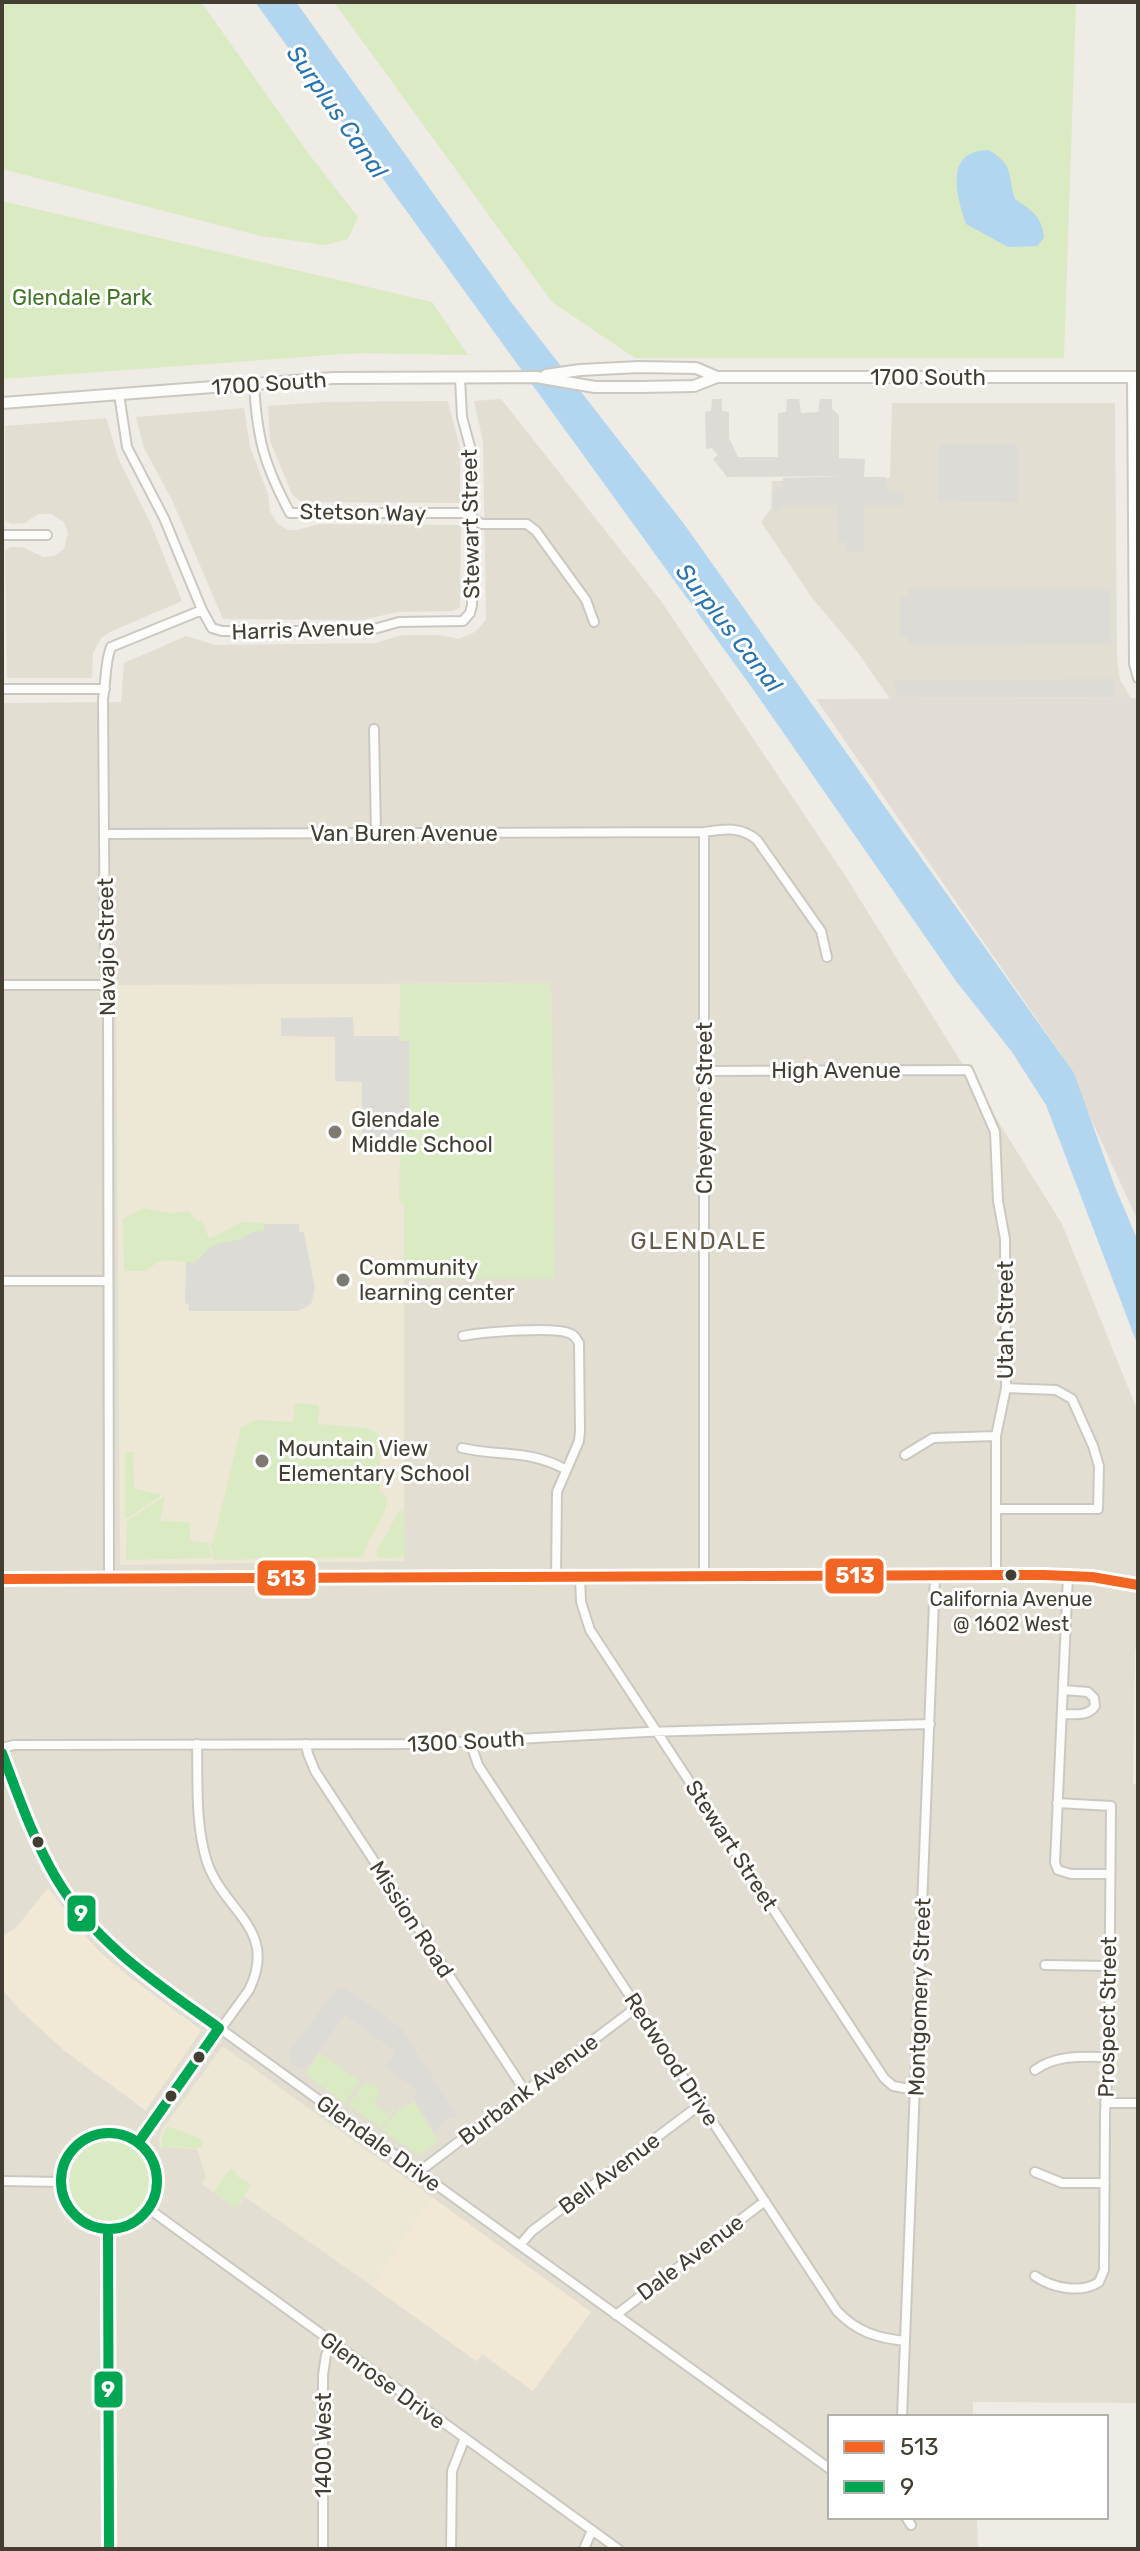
<svg xmlns="http://www.w3.org/2000/svg" width="1140" height="2551" font-family="Rubik,sans-serif">
<rect width="100%" height="100%" fill="#eeece5"/>
<path fill="#e3ded2" fill-rule="evenodd" d="M501 399 661 601 846 877 1062 1224 1138 1412V1634L1135 1652 1133 1784 1138 1785V2403L973 2402V2417H830V2517H977L978 2549H2V1989L21 2011 65 2051 145 2110 201 2030 117 1968 88 1940 48 1888 17 1927 2 1937V703L121 702 124 663 186 636 215 645 376 643 401 635H440L459 639 475 632 486 620 483 442 474 401ZM431 2198 482 2354 477 2361 372 2286Z
M448 401 460 448V503L301 502 292 494 270 441 268 406 323 402Z
M892 403H1115L1117 659 1120 680 1131 698 890 699 856 650 813 599 761 522 771 509 772 481 890 478Z
M244 408 250 447 268 494 270 512 278 524 288 530H296L319 524 461 525 460 607 453 611 397 612 363 620 223 619 172 500 144 448 136 417Z
M106 418 119 460 151 524 182 601 110 632 101 638 93 653 92 678H7L5 551 10 547H23L43 557 54 556 64 549 68 533 64 522 51 514H38L25 523 11 524 5 520V426Z"/>
<path fill="#f2e8d6" d="M48 1888 72 1922 103 1955 135 1982 201 2031 146 2110 65 2051 21 2011 2 1989V1937L17 1927Z
M432 2197 591 2312 533 2391 482 2354 476 2361 372 2286Z"/>
<path fill="#e1ddd6" d="M1138 698V1221L1061 1054 816 699Z"/>
<path fill="#ede7d6" d="M551 983 555 1279H404V1561L120 1565 116 985Z
M222 2047H224L432 2197 372 2286 245 2197 236 2208 202 2184 206 2177 197 2149 160 2147 159 2140 161 2131Z"/>
<path fill="#daeac3" d="M2 2H201L308 153 358 217 348 239 325 245 261 236 2 169Z
M334 2H1076L1064 358H635L552 302Z
M2 201 432 302 468 355 358 353 2 379Z
M551 983 555 1279H404V1204L399 1202 400 1146H378L372 1142V1138H400V1131H408L399 1041 400 984Z
M143 1208 171 1213 189 1212 198 1222 202 1220 209 1239 242 1222 264 1223V1231C254 1232 249 1237 240 1240 218 1248 212 1241 194 1263L167 1260 158 1262 145 1271H124L123 1219Z
M295 1403 319 1405 318 1424 366 1428 379 1434 380 1492 387 1498C387 1520 366 1536 363 1557L214 1560 210 1543H213L241 1428 255 1420 293 1422Z
M125 1452H133L134 1488 162 1495 128 1518H125Z
M165 1496 160 1521 190 1522V1541L208 1543 212 1558 126 1560 127 1521Z
M399 1511H404L405 1556H399V1558H378L377 1550 387 1533 391 1531 389 1529Z
M320 2053 359 2081 345 2103 305 2074Z
M365 2083 369 2086 371 2083 379 2089 376 2093 379 2095 373 2104 388 2115 393 2107 395 2109 381 2128 348 2105Z
M414 2102 438 2141 419 2155 382 2130 396 2112Z
M167 2126 202 2139V2148L162 2147 161 2140Z
M69 2181a40 40 0 1 1 80 0a40 40 0 1 1-80 0Z
M230 2169 234 2170 238 2177 251 2185 236 2208 214 2192Z"/>
<path fill="#dddbd5" d="M712 399H722V411L729 412V438L738 457H778V413L786 412 787 399H799L801 413 818 412 820 399H832V409L839 415V458L865 459 864 477H886L887 493H904V505H864V551L846 552 845 543 838 542 837 505H786L773 514V493L777 487H783V478L849 476 727 477 713 459 718 455 712 448 706 449 705 412 711 411Z
M939 444H1017L1018 502 938 501Z
M908 589H1110L1111 644 909 645 908 637H900V597H908Z
M1113 679V697H896L895 680Z
M353 1017 354 1036H399L400 1041H409V1131H400V1138H362V1082L335 1081V1037L281 1036V1018Z
M264 1224H299V1231L304 1233 315 1288 311 1304 298 1311H189V1304L185 1303 186 1262 194 1263 209 1248 219 1243 239 1240 253 1232 264 1231Z
M344 1987 401 2028 458 2117 448 2118 437 2128 436 2133 413 2097 417 2090 385 2067 396 2052 345 2015 307 2067 298 2069 291 2064 289 2052 337 1988Z"/>
<path fill="#b2d6ef" d="M255 2H296L511 302 684 524 1074 1073 1115 1187 1138 1241V1346L1046 1105 1012 1052 956 981 755 692Z
M989 150C1015 166 1007 174 1015 199 1031 210 1043 217 1044 238L1037 246 1008 247 966 224C956 195 944 150 989 150Z"/>
<g fill="none" stroke-linecap="round" stroke-linejoin="round">
<defs>
<path id="minor" d="M1132 377 1134 664 1138 678
M254 384C257 438 264 465 290 513H463L482 524H527L536 531 586 600 594 622
M119 394 127 447 164 518 202 610 212 628 222 631H367L399 622 463 621 470 613 472 605V454L462 417 460 378
M2 535H47
M2 689H105
M374 729 376 833
M704 832V1577
M104 834 704 832C725 829 741 826 757 840L821 931 827 957
M2 985H106
M704 1071 968 1070 995 1132 998 1201 1005 1239 1006 1388 996 1436V1576
M2 1281H108
M463 1336C481 1332 557 1326 571 1334 576 1336 576 1339 579 1343L580 1431 579 1441 557 1492 556 1577
M462 1448C502 1457 527 1449 565 1469
M905 1455 933 1438 996 1436
M997 1509H1098L1099 1466 1093 1446 1072 1399 1056 1390 1006 1388
M1068 1576 1055 1863 1058 1870 1071 1874H1110
M580 1577 581 1602 590 1630 884 2078 893 2086 915 2090
M109 1578 108 1005 105 968 103 699C106 683 105 661 111 647L202 610
M1062 1714C1074 1714 1088 1717 1095 1706L1094 1698 1088 1692 1064 1690
M470 1741 478 1765 837 2311C857 2332 877 2338 905 2341
M306 1744 308 1754 315 1771 525 2091
M2 1748 14 1745 422 1744 646 1732 930 1724
M2 1753C21 1802 38 1854 69 1897 87 1923 109 1944 132 1965L830 2469
M1045 1965 1109 1966
M1035 2070C1057 2054 1084 2057 1109 2057
M1105 2103H1138
M61 2181a48 48 0 1 1 96 0a48 48 0 1 1-96 0Z
M138 2143 249 1990C279 1929 224 1912 207 1862 195 1824 198 1783 197 1744
M420 2171 637 2007
M1035 2172 1062 2183H1105
M2 2181 61 2182
M149 2209 618 2549
M108 2230 109 2549
M520 2245 532 2231 701 2104
M1035 2276C1052 2288 1081 2294 1099 2282L1104 2270 1105 2113 1109 2041 1111 1806 1057 1803
M616 2315 765 2201
M902 2417 935 1576
M906 2517 911 2525
M323 2549V2375L326 2355 333 2343
M451 2549 452 2471 464 2440
M584 2549 592 2530"/>
<path id="tertiary" d="M546 375 580 370 639 367 696 368 717 377
M2 403 333 378 536 377 595 387H641L694 386 717 377H1138"/>
<path id="secondary" d="M2 1579 1044 1575 1092 1577 1138 1585"/>
</defs>
<use href="#minor" stroke="#cac8c1" stroke-width="12"/>
<use href="#tertiary" stroke="#cac8c1" stroke-width="14"/>
<use href="#secondary" stroke="#cfcabd" stroke-width="16"/>
<use href="#minor" stroke="#fcfcfb" stroke-width="8"/>
<use href="#tertiary" stroke="#fcfcfb" stroke-width="10"/>
<use href="#secondary" stroke="#f6f3ec" stroke-width="12"/>
<defs>
<path id="bus-1" d="M2 1579 1044 1575 1092 1577 1138 1585"/>
<path id="bus-2" d="M2 1753C18 1795 33 1839 56 1878 94 1943 159 1985 219 2028
M61 2181a48 48 0 1 1 96 0a48 48 0 1 1-96 0Z
M138 2143 219 2028
M108 2230 109 2549"/>
</defs>
<use href="#bus-1" stroke="#fff" stroke-width="16"/>
<use href="#bus-2" stroke="#fff" stroke-width="16"/>
<use href="#bus-1" stroke="#f26522" stroke-width="10"/>
<use href="#bus-2" stroke="#00a651" stroke-width="10"/>
</g>
<g fill="#7f7a71" stroke="#fff" stroke-width="3">
<circle cx="335" cy="1132" r="8"/>
<circle cx="343" cy="1280" r="8"/>
<circle cx="262" cy="1461" r="8"/>
</g>
<g fill="#433d32" stroke="#fff" stroke-width="3">
<circle cx="1011" cy="1575" r="7"/>
<circle cx="38" cy="1842" r="7"/>
<circle cx="199" cy="2057" r="7"/>
<circle cx="171" cy="2096" r="7"/>
</g>
<g text-anchor="middle" stroke-width="6" stroke-linejoin="round" paint-order="stroke">
<g font-size="20" fill="#433d32" stroke="#fff">
<text x="1011" y="1606">California Avenue<tspan x="1011" dy="25">@ 1602 West</tspan></text>
</g>
<g font-size="22" fill="#417624" stroke="#fff">
<text x="82" y="305">Glendale Park</text>
</g>
<g font-size="22" fill="#433d32" stroke="#fff">
<text x="928" y="385">1700 South</text>
<text transform="translate(269 383) rotate(-4)" y="8">1700 South</text>
<text transform="translate(363 512) rotate(1)" y="8">Stetson Way</text>
<text transform="translate(470 524) rotate(-91)" y="8">Stewart Street</text>
<text transform="translate(303 629) rotate(-2)" y="8">Harris Avenue</text>
<text x="404" y="841">Van Buren Avenue</text>
<text transform="translate(106 947) rotate(-91)" y="8">Navajo Street</text>
<text x="836" y="1078">High Avenue</text>
<text transform="translate(704 1108) rotate(-90)" y="8">Cheyenne Street</text>
<text transform="translate(1005 1320) rotate(-90)" y="8">Utah Street</text>
<text transform="translate(466 1741) rotate(-3)" y="8">1300 South</text>
<text transform="translate(732 1845) rotate(57)" y="8">Stewart Street</text>
<text transform="translate(412 1919) rotate(57)" y="8">Mission Road</text>
<text transform="translate(919 1997) rotate(-88)" y="8">Montgomery Street</text>
<text transform="translate(1107 2017) rotate(-89)" y="8">Prospect Street</text>
<text transform="translate(672 2059) rotate(57)" y="8">Redwood Drive</text>
<text transform="translate(528 2089) rotate(-37)" y="8">Burbank Avenue</text>
<text transform="translate(379 2143) rotate(36)" y="8">Glendale Drive</text>
<text transform="translate(609 2173) rotate(-37)" y="8">Bell Avenue</text>
<text transform="translate(690 2257) rotate(-37)" y="8">Dale Avenue</text>
<text transform="translate(383 2380) rotate(36)" y="8">Glenrose Drive</text>
<text transform="translate(323 2445) rotate(-90)" y="8">1400 West</text>
</g>
<g font-size="22" fill="#433d32" stroke="#fff" text-anchor="start">
<text x="351" y="1127">Glendale<tspan x="351" dy="25">Middle School</tspan></text>
<text x="359" y="1275">Community<tspan x="359" dy="25">learning center</tspan></text>
<text x="278" y="1456">Mountain View<tspan x="278" dy="25">Elementary School</tspan></text>
</g>
<g font-size="24" font-style="italic" fill="#2774b2" stroke="#fff">
<text transform="translate(337 112) rotate(55)" y="8">Surplus Canal</text>
<text transform="translate(729 628) rotate(52)" y="8">Surplus Canal</text>
</g>
<g font-size="24" letter-spacing="2" fill="#665b49" stroke="#fff">
<text x="699" y="1249">GLENDALE</text>
</g>
</g>
<g stroke="#fff" stroke-width="3">
<rect x="824" y="1557" width="61" height="38" rx="8" fill="#f26522"/>
<rect x="256" y="1559" width="61" height="38" rx="8" fill="#f26522"/>
<rect x="66" y="1894" width="31" height="39" rx="8" fill="#00a651"/>
<rect x="93" y="2370" width="31" height="39" rx="8" fill="#00a651"/>
</g>
<g font-size="22" text-anchor="middle" font-weight="bold" fill="#fff">
<text x="855" y="1583">513</text>
<text x="286" y="1586">513</text>
<text x="81" y="1921">9</text>
<text x="108" y="2397">9</text>
</g>
<rect width="1140" height="2551" fill="none" stroke="#433d32" stroke-width="8"/>
<rect x="828" y="2415" width="280" height="104" fill="#ffffff" stroke="#b4b1ad" stroke-width="2"/>
<rect x="844" y="2441" width="40" height="12" fill="#f26522" stroke="#b4b1ad" stroke-width="2"/>
<text x="900" y="2455" font-size="24" fill="#433d32">513</text>
<rect x="844" y="2481" width="40" height="12" fill="#00a651" stroke="#b4b1ad" stroke-width="2"/>
<text x="900" y="2495" font-size="24" fill="#433d32">9</text>
</svg>
